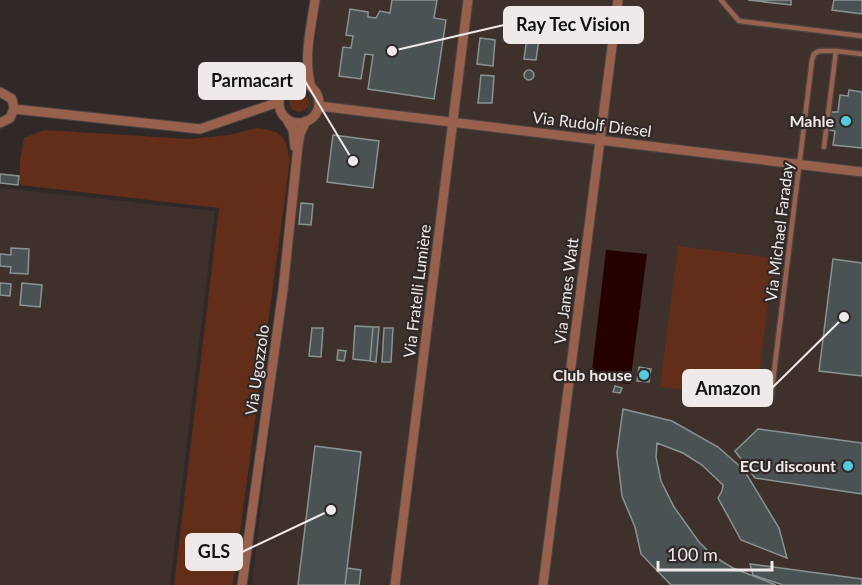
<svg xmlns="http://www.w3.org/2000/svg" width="862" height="585" font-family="Lato,sans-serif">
<rect width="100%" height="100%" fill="#302927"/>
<path fill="#3e312c" d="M320 0H862V585H252Z
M0 188 215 211 170 585H0Z"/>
<path fill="#622d19" d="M289 102a10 10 0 1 1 20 0a10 10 0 1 1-20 0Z
M257 128C283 131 285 135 290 160L233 585H174L219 208 20 185V160L24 138 44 130 190 139 229 135Z
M678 246 774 258 756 399 660 387Z"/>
<path fill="#250200" d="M606 250 647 254 630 384 591 379Z"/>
<path fill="#4a5254" stroke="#8a9394" stroke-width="1.5" d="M392 0H437L434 18 446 20 434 99 368 89 373 55 365 54 361 79 339 76 343 47 351 48 353 36 346 35 350 9 368 12V17L376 18 380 11 390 13Z
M748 0H791V5Z
M834 0H862V14L832 10Z
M480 38 495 40 493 66 477 64Z
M527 38 539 39 536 60 524 59Z
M524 75a5 5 0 1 1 10 0a5 5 0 1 1-10 0Z
M481 75 494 76 492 103H478Z
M849 90 862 92V148L833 145 835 131 829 130 831 112H838L840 95 848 96Z
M333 135 379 141 373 188 327 182Z
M0 174 19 176 18 185 0 183Z
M301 203 313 204 311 225 299 224Z
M11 248 29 249 28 274 10 273 11 267 0 266V254L11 255Z
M833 259 862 263V376L819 371Z
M0 283 11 284 10 296 0 295Z
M22 283 42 285 40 307 20 305Z
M355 326 373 327 370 361 353 359Z
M373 327H379L376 362 370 361Z
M312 328H323L321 357 309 356Z
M384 328H393L391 362H382Z
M338 350 346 351 344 361 337 360Z
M639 367 651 369 649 382 637 381Z
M615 386 622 388 620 393 613 392Z
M623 409 672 421 718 447 744 470 779 528 787 558 741 540 718 498 722 491 723 485 702 465 683 453 657 443 656 457 661 481 674 507 699 542 713 556 733 568 776 585H671L641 554 635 527 622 496 617 453Z
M758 429 862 443V494L755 478 735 451Z
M315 446 361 452 345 585H298Z
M750 564 862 579V585H783L753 575Z
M347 568 361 570 359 585H345Z"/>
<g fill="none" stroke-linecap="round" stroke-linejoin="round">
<defs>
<path id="service" d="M721 0 739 21 862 36
M824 147 836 51 862 54
M771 397 812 60 814 54 819 51H836"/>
<path id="minor" d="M279 103a20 20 0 1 1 40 0a20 20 0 1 1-40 0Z
M311 87C303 59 311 28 315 0
M0 92 12 99 14 109 10 118 0 123
M319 106 862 172
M14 109 200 129 279 102
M286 118 293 130 295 147
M242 585 283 290 298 146 300 134 306 121
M395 585 468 0
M543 585 618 0"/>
</defs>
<use href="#service" stroke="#4b4442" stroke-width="7"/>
<use href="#minor" stroke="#4b4442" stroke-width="11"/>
<use href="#service" stroke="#98614d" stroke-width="4.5"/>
<use href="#minor" stroke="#98614d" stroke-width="9"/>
</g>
<g fill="#54cade" stroke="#302927" stroke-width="2">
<circle cx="846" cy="121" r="6"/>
<circle cx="644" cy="375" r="6"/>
<circle cx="848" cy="466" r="6"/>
</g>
<g text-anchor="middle" stroke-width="4.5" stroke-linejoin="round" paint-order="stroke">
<g font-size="16" font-weight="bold" fill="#efeae9" stroke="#302927" text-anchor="end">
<text x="834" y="127">Mahle</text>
<text x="632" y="381">Club house</text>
<text x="836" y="472">ECU discount</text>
</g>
<g font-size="16" fill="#efeae9" stroke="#302927">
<text transform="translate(592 124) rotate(7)" y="6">Via Rudolf Diesel</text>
<text transform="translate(779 232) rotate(-83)" y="6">Via Michael Faraday</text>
<text transform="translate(417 291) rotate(-83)" y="6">Via Fratelli Lumière</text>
<text transform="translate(566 291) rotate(-83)" y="6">Via James Watt</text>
<text transform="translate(257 370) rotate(-82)" y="6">Via Ugozzolo</text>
</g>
</g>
<path fill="none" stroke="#efeae9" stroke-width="2" d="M392 51L504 25M353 161L305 81M844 317L772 388M331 510L242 552"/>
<g fill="#efeae9" stroke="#302927" stroke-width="2">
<circle cx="392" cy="51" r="6"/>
<circle cx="353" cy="161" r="6"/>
<circle cx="844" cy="317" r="6"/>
<circle cx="331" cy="510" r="6"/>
</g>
<g fill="#efeae9" stroke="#efeae9" stroke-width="2">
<rect x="504" y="7" width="139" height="36" rx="6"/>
<rect x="199" y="63" width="106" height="36" rx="6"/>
<rect x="683" y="370" width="89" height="36" rx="6"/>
<rect x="186" y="534" width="56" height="36" rx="6"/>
</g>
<g font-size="18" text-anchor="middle" font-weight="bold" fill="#111">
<text x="573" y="31">Ray Tec Vision</text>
<text x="252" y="87">Parmacart</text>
<text x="728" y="395">Amazon</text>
<text x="214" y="558">GLS</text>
</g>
<path d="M658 561v9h114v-9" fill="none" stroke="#efeae9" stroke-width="3"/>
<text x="667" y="561" font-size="18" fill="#efeae9" stroke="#302927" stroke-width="4.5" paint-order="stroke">100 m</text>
</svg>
